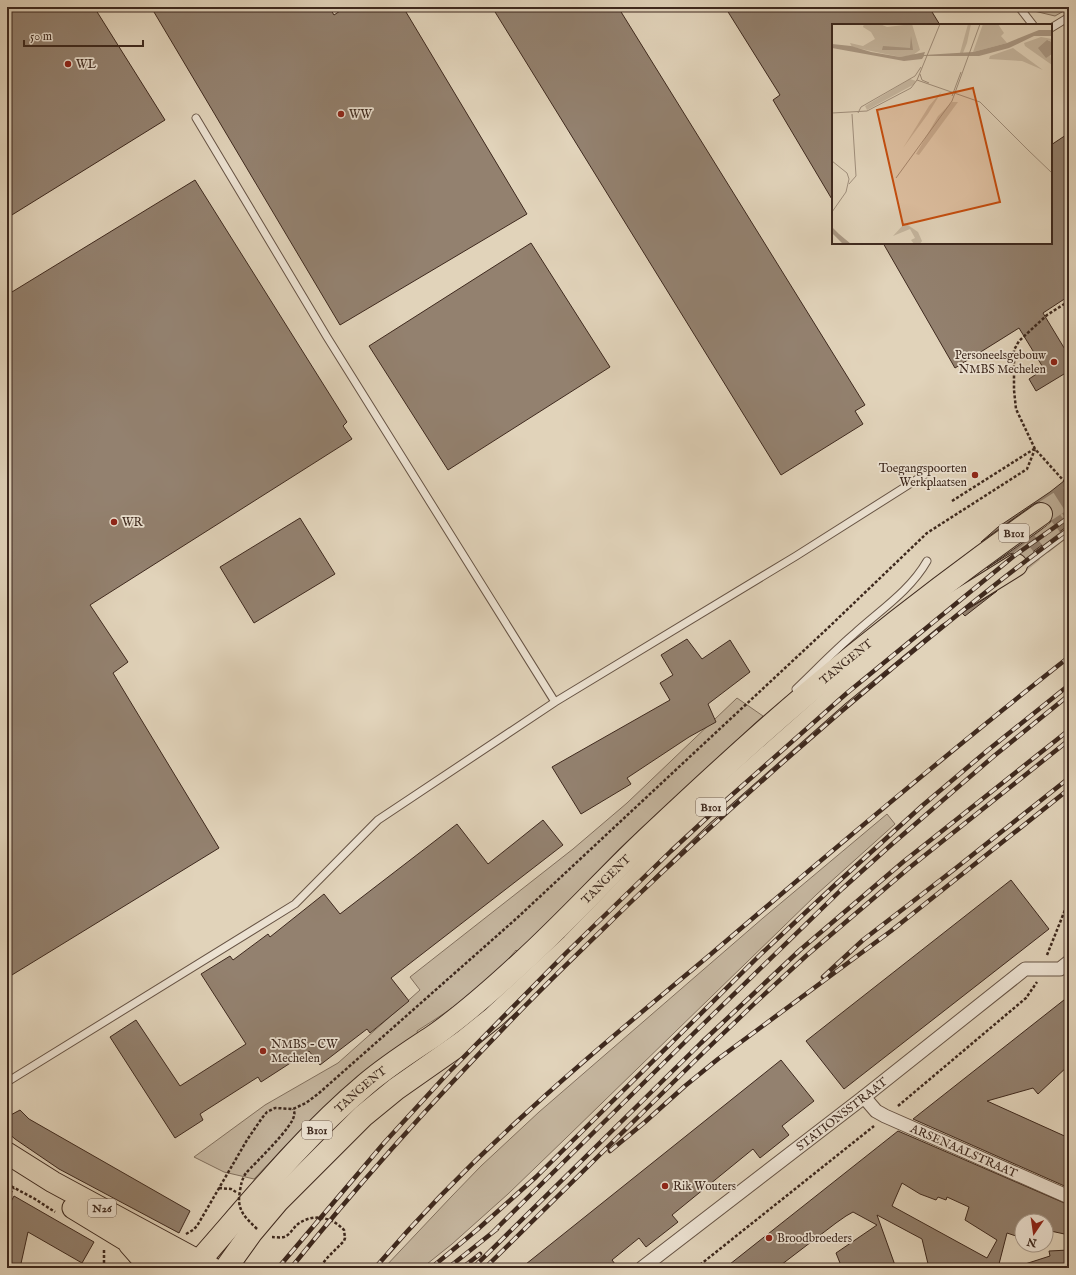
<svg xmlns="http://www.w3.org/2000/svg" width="1076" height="1275" font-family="'IM FELL English',serif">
<rect width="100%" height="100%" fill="#e1d3ba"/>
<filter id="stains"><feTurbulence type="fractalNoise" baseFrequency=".005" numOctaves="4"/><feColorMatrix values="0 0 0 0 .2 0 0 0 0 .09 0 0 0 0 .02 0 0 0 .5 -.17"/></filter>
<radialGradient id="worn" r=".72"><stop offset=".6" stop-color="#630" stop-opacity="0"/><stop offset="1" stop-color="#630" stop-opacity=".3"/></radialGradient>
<path fill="#c5b69f" stroke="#82705e" d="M1031 7H1069V8L1055 16 1034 11Z
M737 698 763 716 619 849 519 954 516 950C490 984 453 1008 417 1031L418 1035 501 993 447 1048 336 1132C329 1125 317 1121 308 1122L254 1179 224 1172 194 1157 265 1105 338 1063 420 990 410 977 573 849 627 803Z
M887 814 895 824 817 894 566 1138 508 1194 452 1244 422 1268H384L451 1197 481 1166 539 1112 763 918Z"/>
<path fill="#93816f" stroke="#3e291e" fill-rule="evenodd" d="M7 7H94L165 120 7 218Z
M151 7H329L334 15 346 7H403L527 214 340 325Z
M492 7H618L865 405 855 411 863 424 781 475Z
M725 7H929L940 25H833V201L773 100 780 95Z
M1069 133V296L1043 313 1069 356V371L1036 391 1029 379 1044 369 1019 328 955 368 883 243H1051V145Z
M195 180 347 422 343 426 352 439 90 605 128 662 113 673 219 848 7 978V295Z
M531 243 610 367 448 470 369 346Z
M1069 477V526L1066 527 1026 557 1022 554 1015 553 1009 554 987 568 1049 524 1052 519 1053 512 1051 507 1046 503 1039 502 1034 504 981 542 998 527 1050 492Z
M300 518 335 574 254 623 220 567Z
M997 591 965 616 962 613Z
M687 639 702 659 730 640 750 672 708 704 716 722 689 737 627 778 631 784 581 814 552 767 670 700 660 683 673 675 661 655Z
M543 820 563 845 391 978 409 1001 370 1033 367 1029 320 1065 309 1051 261 1082 258 1077 200 1114 203 1120 175 1138 110 1037 136 1020 180 1086 246 1044 201 974 230 956 233 960 268 934 270 937 324 894 340 914 457 824 488 864Z
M1011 880 1049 929 844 1089 806 1041Z
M1069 996V1065L1038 1094 1033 1088 987 1101 1069 1138V1188L913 1119Z
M781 1060 814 1101 782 1126 789 1135 760 1158 753 1149 672 1215 678 1222 646 1247 639 1238 612 1260 618 1268H521Z
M20 1110 29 1119 190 1211 179 1233 59 1169 15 1139 7 1132V1117Z
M898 1131 1069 1205V1235L1046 1230V1221H1022V1238L1007 1233 999 1264 1006 1268H929L922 1239 877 1215 896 1268H842L836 1253 877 1225 853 1212 846 1216 836 1223 777 1268H725ZM902 1183 920 1194 936 1200 938 1197 946 1200 947 1197 969 1207 965 1220 997 1240 987 1258 892 1206Z
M14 1196 94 1242 82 1263 28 1232 20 1268H7V1209Z
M1069 1250V1268H1023L1022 1265 1050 1256 1049 1251Z"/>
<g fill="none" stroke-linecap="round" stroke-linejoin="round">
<path stroke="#c0b19b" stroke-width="22" stroke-dasharray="22 11" stroke-linecap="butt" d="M1041 514 1069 496
M1016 565 1069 522"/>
<defs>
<path id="service" d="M1019 7 1033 25
M1051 28 1069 17
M196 118 327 337 555 702
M1020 568 1069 531
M796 689C815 671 834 651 854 634 879 611 910 591 927 561
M7 1082 295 904 378 820 555 702 796 556 927 473"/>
<g id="minor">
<path id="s1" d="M864 1097 876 1111 885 1116 1069 1197"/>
<path id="s2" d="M642 1268 864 1097 1025 969H1060L1069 962"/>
</g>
<path id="primary" d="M7 1153 53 1182 212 1268
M73 1208 124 1239 159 1254 174 1268
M129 1244 150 1268"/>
<g id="trunk">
<path id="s3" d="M193 1268C248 1206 301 1139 365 1085 387 1066 411 1051 435 1035 466 1013 494 988 522 962 567 921 608 875 653 833 718 772 784 711 854 655 915 606 977 559 1041 514"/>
<path d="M226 1268 251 1233 278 1201 363 1116 396 1089 463 1042 493 1018 572 945 647 868 702 815 838 695 934 616 1016 565"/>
</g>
</defs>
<use href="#service" stroke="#675445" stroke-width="9"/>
<use href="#minor" stroke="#675445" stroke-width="15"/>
<use href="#primary" stroke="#3e291e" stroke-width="23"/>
<use href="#trunk" stroke="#3e291e" stroke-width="24"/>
<path stroke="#3e291e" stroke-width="2.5" stroke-dasharray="3 2" stroke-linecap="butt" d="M1069 301 1047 315 1019 341 1014 350V390L1016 409 1035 449 1063 480 1069 484
M952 501 1034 449
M1047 955 1069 900
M898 1106 1026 998 1037 982
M7 1184 35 1199 55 1212
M219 1188 231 1189 236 1192
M7 1197 14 1188
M186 1234 193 1230 197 1226 247 1140 262 1118 267 1112 275 1108 293 1109 306 1103 318 1094 517 918 829 627 927 533 1027 469 1035 449
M272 1237C275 1237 280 1238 284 1237 290 1235 293 1228 298 1224 313 1213 332 1217 344 1230L345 1238 344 1241 328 1257 319 1268
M104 1268V1248
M696 1268 874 1126"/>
<use href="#service" stroke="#ece2d2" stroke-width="7"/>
<use href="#minor" stroke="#ece2d2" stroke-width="13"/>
<use href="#primary" stroke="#e1d3ba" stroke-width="21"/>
<use href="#trunk" stroke="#e1d3ba" stroke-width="22"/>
<defs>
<path id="rail" d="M823 977 863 940 956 868 1069 778
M610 1151 645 1122 685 1086 718 1059 891 931 1069 789
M493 1232 693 1034 842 889 891 845 994 756 1069 695
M278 1268 384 1143 448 1073 567 952 671 851 725 801 847 693 1014 556 1069 517
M291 1268C364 1177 443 1090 525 1006 560 970 597 935 633 900 718 819 805 741 895 666 952 619 1009 572 1069 529
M375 1268C421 1214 471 1163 524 1115 584 1059 648 1007 711 954 829 853 947 753 1069 657
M431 1268 478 1229 536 1177 762 953 837 883 923 805 988 750 1069 685
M448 1268 497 1229
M462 1268 480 1254
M473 1268 701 1043 800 950 903 862 1069 730
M485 1268 706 1050 755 1003 806 956 909 868 1069 740"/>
</defs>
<use href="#rail" stroke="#3e291e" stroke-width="4.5"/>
<use href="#rail" stroke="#ece2d2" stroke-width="3" stroke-dasharray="9" stroke-linecap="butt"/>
<path stroke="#3e291e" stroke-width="2.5" stroke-dasharray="3 2" stroke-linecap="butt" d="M257 1229C245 1217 236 1210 240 1191 241 1184 242 1179 246 1173 255 1163 294 1126 294 1115 295 1113 294 1111 293 1109"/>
</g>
<g fill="#8f2418" stroke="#ece2d2" stroke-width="1.5">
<circle cx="68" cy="64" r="4"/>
<circle cx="341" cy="114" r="4"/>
<circle cx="1054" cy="362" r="4"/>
<circle cx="975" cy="475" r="4"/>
<circle cx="114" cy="522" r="4"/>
<circle cx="263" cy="1051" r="4"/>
<circle cx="665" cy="1186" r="4"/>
<circle cx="769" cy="1238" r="4"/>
</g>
<g text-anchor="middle" stroke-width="3.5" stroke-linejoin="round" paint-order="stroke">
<g fill="#ece2d2" stroke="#726054" stroke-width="1">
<rect x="999" y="524" width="30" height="18" rx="3"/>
<rect x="696" y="798" width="30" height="18" rx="3"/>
<rect x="302" y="1121" width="30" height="18" rx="3"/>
<rect x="88" y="1199" width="28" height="18" rx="3"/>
</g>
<g font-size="11" font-weight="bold" fill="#3e291e">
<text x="1014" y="537">B101</text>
<text x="711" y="811">B101</text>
<text x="317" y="1134">B101</text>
<text x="102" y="1212">N26</text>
</g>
<g font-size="12" fill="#3e291e" stroke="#ece2d2" text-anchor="start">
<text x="76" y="68">WL</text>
<text x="349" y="118">WW</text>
<text x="1046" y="359" text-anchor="end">Personeelsgebouw<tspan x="1046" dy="14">NMBS Mechelen</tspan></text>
<text x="967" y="472" text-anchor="end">Toegangspoorten<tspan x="967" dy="14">Werkplaatsen</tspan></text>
<text x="122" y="526">WR</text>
<text x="271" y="1048">NMBS - CW<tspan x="271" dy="14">Mechelen</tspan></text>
<text x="673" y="1190">Rik Wouters</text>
<text x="777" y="1242">Broodbroeders</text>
</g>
<g font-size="12" fill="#3e291e" stroke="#ece2d2">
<text dy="4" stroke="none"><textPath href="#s3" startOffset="893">TANGENT</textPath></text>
<text dy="4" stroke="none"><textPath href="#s3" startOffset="569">TANGENT</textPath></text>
<text dy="4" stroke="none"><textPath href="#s3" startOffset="245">TANGENT</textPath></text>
<text dy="4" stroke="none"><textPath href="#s2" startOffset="252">STATIONSSTRAAT</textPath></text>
<text dy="4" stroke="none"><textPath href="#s1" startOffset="115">ARSENAALSTRAAT</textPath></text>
</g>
</g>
<g transform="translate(832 24)">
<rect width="220" height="220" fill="#e1d3ba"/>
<path d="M32 0H48L55 3 80 0 88 26 81 31 68 33 20 23 18 19 31 22 43 15 39 8 31 3ZM136 0H139L135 19 131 29H128ZM151 0H166L172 9 169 12 175 19 141 28ZM209 13 220 15V18L216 16 220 41 193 22 192 19ZM181 24 211 46 190 37 157 35 158 32ZM78 55 84 57 81 61 35 86 33 82ZM110 67 96 90 71 124 97 82ZM120 78H126L87 131 84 130 106 92ZM73 199 86 208 90 217 88 220H82L79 216 83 214 78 205 61 212Z" fill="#c5b69f"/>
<path d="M207 6H220V12H202L177 24 147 32H92L90 35 72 37 0 24V20L19 22 39 28 68 33 93 28 92 31 141 28 175 19ZM79 12 81 26H50L51 22 78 24ZM215 16 220 18V30L214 34 206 24ZM0 203 7 210 19 220H11L0 209Z" fill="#aa9985"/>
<path fill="none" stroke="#a08f7c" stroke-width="1" d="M88 50 90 56 97 59M85 56 148 78 197 127M120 72 129 48M0 89 35 87 79 64 85 56 108 0M26 89 29 83 83 52 89 43M196 126 220 149M0 137 15 149 17 155 14 168 0 188M64 154 120 77 148 0M17 160 24 152 20 90"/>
<path fill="#c64f10" fill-opacity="0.15" stroke="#c64f10" stroke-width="2" d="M141 64 168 178 71 201 45 86Z"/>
<rect width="220" height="220" fill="none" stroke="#3e291e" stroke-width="2"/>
</g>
<rect width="1076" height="1275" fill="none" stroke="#e1d3ba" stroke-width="24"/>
<rect x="8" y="8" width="1060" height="1259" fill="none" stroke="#3e291e" stroke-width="2"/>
<rect x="12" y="12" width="1052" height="1251" fill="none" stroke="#3e291e"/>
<g transform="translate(1034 1233) rotate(193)"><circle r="19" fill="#ece2d2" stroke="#a6988a"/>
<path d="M0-3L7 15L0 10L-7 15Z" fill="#8f2418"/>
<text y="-6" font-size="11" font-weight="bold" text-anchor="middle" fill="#3e291e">N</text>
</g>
<path d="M24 40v6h119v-6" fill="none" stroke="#3e291e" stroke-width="2"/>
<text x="30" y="40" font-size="12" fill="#3e291e" stroke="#ece2d2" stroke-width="3" paint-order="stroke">50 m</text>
<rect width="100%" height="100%" filter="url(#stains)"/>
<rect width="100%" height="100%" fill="url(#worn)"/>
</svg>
